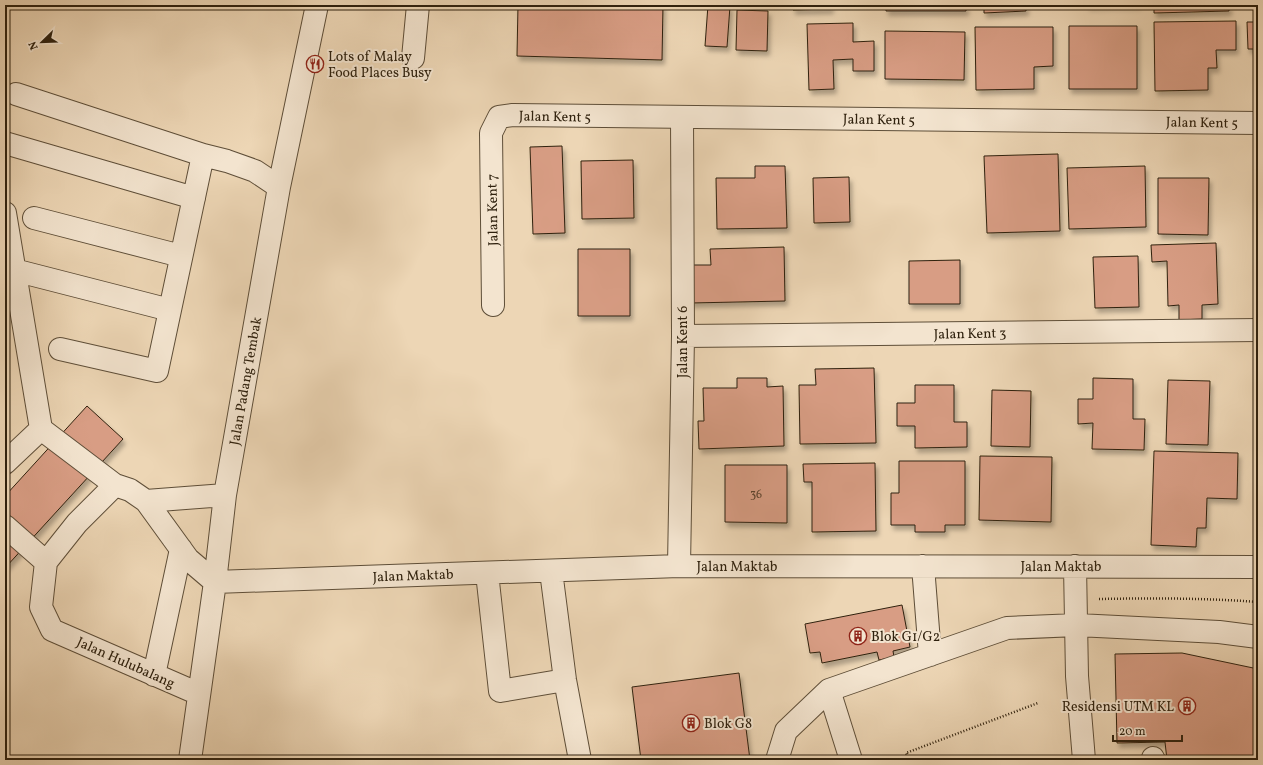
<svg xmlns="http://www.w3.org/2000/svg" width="1263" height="765" font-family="Vollkorn,serif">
<defs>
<filter id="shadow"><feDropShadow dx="2.5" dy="4.5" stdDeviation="2" flood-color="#0004"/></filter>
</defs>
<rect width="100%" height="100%" fill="#edd6b5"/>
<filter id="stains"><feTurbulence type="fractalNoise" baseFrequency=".005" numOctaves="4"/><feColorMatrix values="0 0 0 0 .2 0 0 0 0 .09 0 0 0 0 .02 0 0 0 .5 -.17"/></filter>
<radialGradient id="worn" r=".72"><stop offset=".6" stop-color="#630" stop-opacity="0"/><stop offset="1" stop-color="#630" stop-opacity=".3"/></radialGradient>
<path fill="#d89d84" stroke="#2f210e" filter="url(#shadow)" d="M518 5H663L662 60 517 56Z
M708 5 730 6 727 47 705 46Z
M793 5H831V9L793 10Z
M886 5H966V11H886Z
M984 5H1026V11L984 13Z
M1087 5H1139L1087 6Z
M1154 5H1229V11L1154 13Z
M737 10 768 11 767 51 736 50Z
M1236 21V50H1216L1217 68H1208V90L1155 91 1154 22Z
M1247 22H1258V49H1248Z
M853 23V42L874 41V71H853V59L833 60 834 89 809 90 807 24Z
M1069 26H1137V89H1069Z
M975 27H1053V66L1034 67V89L976 90Z
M885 31 965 32 964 80 885 79Z
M562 146 565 233 533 234 530 147Z
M1058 154 1060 231 987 233 984 156Z
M633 160 634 218 582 219 581 161Z
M755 166H785L787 228 717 229 716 178H755Z
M1145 166 1146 227 1069 229 1067 168Z
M849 177 850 222 814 223 813 178Z
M1158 178H1209L1208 235 1158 234Z
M1216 243 1218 304 1202 305V319L1179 320V305L1168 306 1167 261 1152 262 1151 245Z
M784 247 785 301 690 303 689 265H711L710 249Z
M578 249H630V316H578Z
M1138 256 1139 307 1095 308 1093 257Z
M960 260V304H909V261Z
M874 368 876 443 800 444 799 385H816L815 369Z
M737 378H767V387L783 386 784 446 699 449 698 421H704L703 388H737Z
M1093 378 1133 379V419H1145L1144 450 1092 449 1093 423 1078 424V399H1093Z
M1168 380 1210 381 1208 445 1166 444Z
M915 385H954V422H967V447L915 448V426H897V403H915Z
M992 390 1031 391 1030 447 991 446Z
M87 406 123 439 5 568V496Z
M1154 451 1238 453 1237 499 1207 498 1206 528H1197L1196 547 1151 545Z
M980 456 1052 457 1051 522 979 520Z
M899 461H965V525H945V532H915V525H891V493H899Z
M875 463 876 531 812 532V482H804L803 464Z
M725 465H787V523L725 522Z
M902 605 910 647 893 651 894 657 879 660 877 652 822 663 820 652 810 653 805 624Z
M1182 653 1258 669V760H1167L1165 742 1117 743 1115 654Z
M739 673 750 760H641L632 687Z"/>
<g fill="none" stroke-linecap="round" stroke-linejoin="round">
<defs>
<path id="minor" d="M413 58 418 5
M16 94 203 155 170 310
M5 143 194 198
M203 155 227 161 255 171 279 187
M5 213 41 429 5 463
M34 218 181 256
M14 270 170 310 157 371 60 349
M493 305 491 133 499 117 513 115 1258 123
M683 336 1258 330
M41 429 115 485
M146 501 225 495
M5 526 46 562
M679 566 683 336 682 117
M923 566 930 655
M1075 566 1077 676 1084 760
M551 571 565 680 580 760
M487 573 500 691 565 680
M215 582 679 566 1258 567
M154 675 181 549
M829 690 851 760
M199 694 52 630 41 607 46 562 77 523 115 485 130 490 146 501 188 559 215 582
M1153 758 1154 760
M190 760 215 582 225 495 279 187 317 5
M777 760 786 731 829 690 1007 628 1077 625 1219 632 1258 637"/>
</defs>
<use href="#minor" stroke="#5e4e38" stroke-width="24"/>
<path stroke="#2f210e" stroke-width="2.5" stroke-dasharray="1 2" stroke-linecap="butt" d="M1099 599C1152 598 1205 598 1258 602
M909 760 906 753 1038 703"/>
<use href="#minor" stroke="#f3e4cf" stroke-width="22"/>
</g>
<defs>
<symbol id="restaurant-ring" viewBox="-11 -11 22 22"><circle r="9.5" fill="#f3e4cf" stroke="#8f2418" stroke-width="1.5"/><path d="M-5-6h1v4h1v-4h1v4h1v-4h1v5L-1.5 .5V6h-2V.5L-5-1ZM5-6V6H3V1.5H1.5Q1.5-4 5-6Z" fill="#8f2418"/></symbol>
<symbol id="building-ring" viewBox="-11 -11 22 22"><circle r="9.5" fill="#f3e4cf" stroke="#8f2418" stroke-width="1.5"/><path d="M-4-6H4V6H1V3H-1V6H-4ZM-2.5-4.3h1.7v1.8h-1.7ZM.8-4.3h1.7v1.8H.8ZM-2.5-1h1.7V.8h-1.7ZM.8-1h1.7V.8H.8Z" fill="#8f2418"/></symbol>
</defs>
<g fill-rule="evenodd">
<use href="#restaurant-ring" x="305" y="54" width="20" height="20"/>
<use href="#building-ring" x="848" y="626" width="20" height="20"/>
<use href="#building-ring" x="1177" y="696" width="20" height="20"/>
<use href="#building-ring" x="681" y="713" width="20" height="20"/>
</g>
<g text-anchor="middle" stroke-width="4" stroke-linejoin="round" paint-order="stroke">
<g font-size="12" fill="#59402c">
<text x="756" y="498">36</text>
</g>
<g font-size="14" fill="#2f210e" stroke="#f3e4cf" text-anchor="start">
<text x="328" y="61">Lots of Malay<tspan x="328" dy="16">Food Places Busy</tspan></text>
<text x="871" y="641">Blok G1/G2</text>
<text x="1174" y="711" text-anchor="end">Residensi UTM KL</text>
<text x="704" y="728">Blok G8</text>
</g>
<g font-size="14" fill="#2f210e" stroke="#f3e4cf">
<text transform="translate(555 116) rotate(1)" y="5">Jalan Kent 5</text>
<text transform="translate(879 119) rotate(1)" y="5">Jalan Kent 5</text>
<text transform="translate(1202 122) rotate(1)" y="5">Jalan Kent 5</text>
<text transform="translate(492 210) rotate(-91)" y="5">Jalan Kent 7</text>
<text transform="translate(970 333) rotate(-1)" y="5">Jalan Kent 3</text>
<text transform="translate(682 342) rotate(-90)" y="5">Jalan Kent 6</text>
<text transform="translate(245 381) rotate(-80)" y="5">Jalan Padang Tembak</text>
<text x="737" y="571">Jalan Maktab</text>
<text x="1061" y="571">Jalan Maktab</text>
<text transform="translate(413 575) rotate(-2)" y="5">Jalan Maktab</text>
<text transform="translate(126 662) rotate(24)" y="5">Jalan Hulubalang</text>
</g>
</g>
<rect width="1263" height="765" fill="none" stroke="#edd6b5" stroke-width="20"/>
<rect x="6" y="6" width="1251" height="753" fill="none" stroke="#2f210e" stroke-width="2"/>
<rect x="10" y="10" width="1243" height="745" fill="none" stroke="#2f210e"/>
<g transform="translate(42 42) rotate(247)" stroke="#f3e4cf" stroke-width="3" paint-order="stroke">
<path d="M0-3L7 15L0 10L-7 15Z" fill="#2f210e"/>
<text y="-6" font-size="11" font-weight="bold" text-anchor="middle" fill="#2f210e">N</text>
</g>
<path d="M1113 735v6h69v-6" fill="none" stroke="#2f210e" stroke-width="2"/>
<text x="1119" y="735" font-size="12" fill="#2f210e" stroke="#f3e4cf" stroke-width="3" paint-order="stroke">20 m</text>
<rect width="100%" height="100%" filter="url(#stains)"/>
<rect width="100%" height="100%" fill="url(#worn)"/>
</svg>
